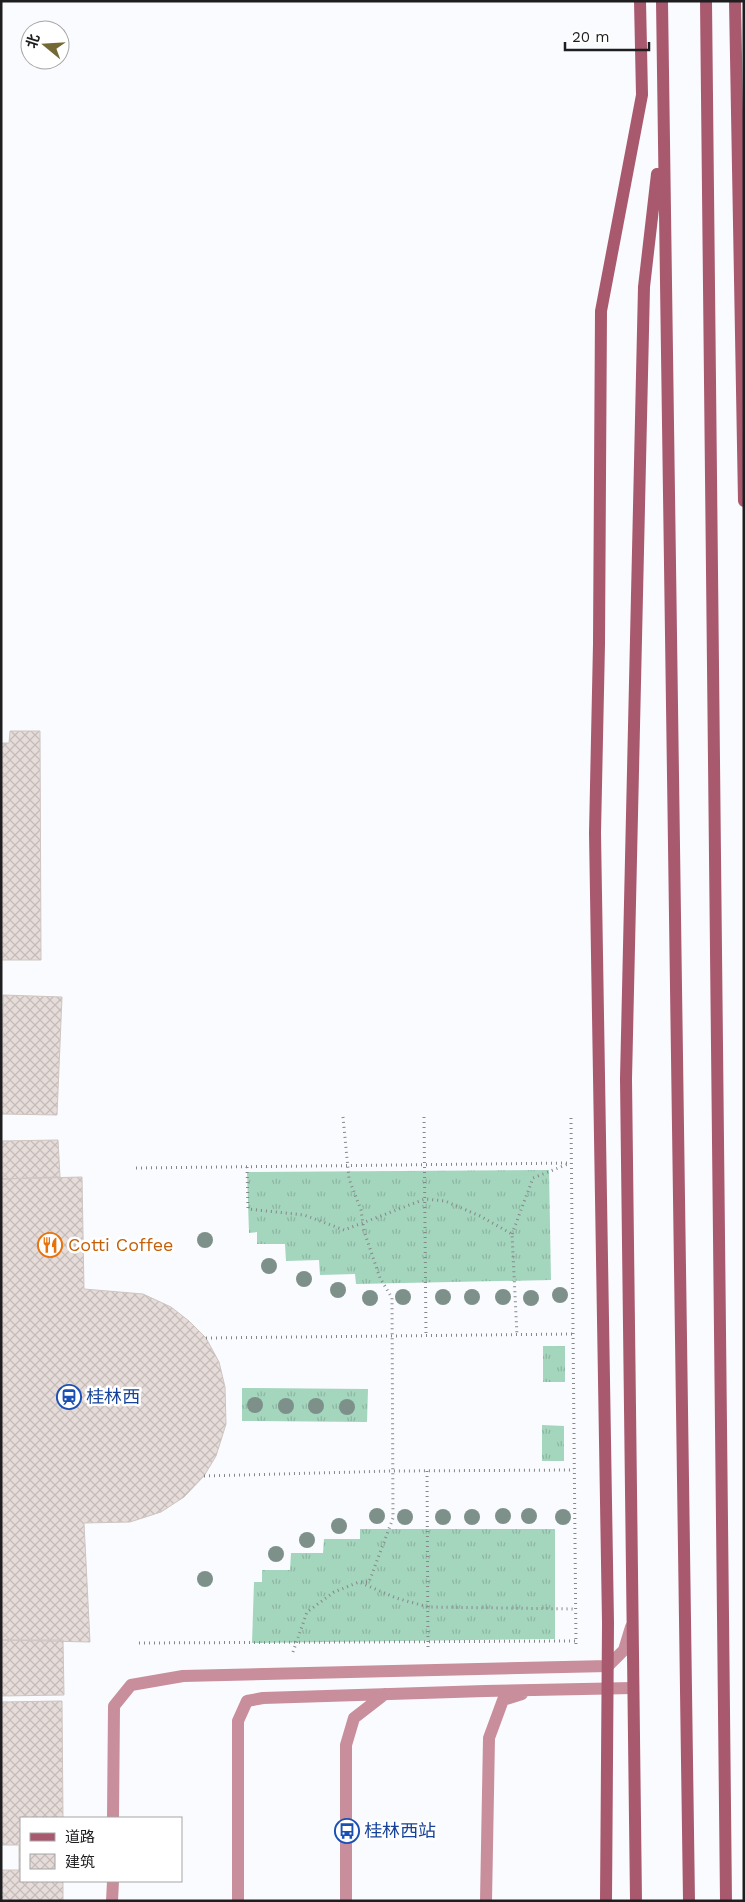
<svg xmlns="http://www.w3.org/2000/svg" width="745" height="1902" font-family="'Work Sans','Noto Sans SC',sans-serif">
<defs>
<pattern id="grass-tufts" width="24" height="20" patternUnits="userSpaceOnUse" patternTransform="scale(1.25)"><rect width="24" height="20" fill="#a4d5bd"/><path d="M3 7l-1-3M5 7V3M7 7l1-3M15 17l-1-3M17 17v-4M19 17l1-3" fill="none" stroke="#8db6a2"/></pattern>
<pattern id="building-cross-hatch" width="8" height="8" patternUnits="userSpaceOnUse" patternTransform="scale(1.25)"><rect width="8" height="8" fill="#e6dcd9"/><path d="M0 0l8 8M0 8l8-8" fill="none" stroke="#c5bcba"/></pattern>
</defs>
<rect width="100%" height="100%" fill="#fafbfe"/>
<path fill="url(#grass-tufts)" d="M549 1170 551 1280 356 1284 355 1274 320 1275 319 1260 286 1261 285 1244H257V1232L249 1233 247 1172Z
M543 1346H565V1382H543Z
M242 1388 368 1389 367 1422 242 1421Z
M542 1425 564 1426V1461H542Z
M360 1529H555V1639L252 1643 254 1582H262V1570H290L291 1553H323L324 1539H360Z"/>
<path fill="url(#building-cross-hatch)" stroke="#cec5c2" d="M10 731H40L41 960H1V743H9Z
M3 995 62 997 57 1115 1 1114Z
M58 1140 60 1177 1 1179V1141Z
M82 1177 84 1289 143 1294 171 1307 189 1321 206 1338 219 1362 225 1387 226 1424 216 1456 204 1476 184 1497 161 1512 130 1522 84 1523 90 1642 1 1640V1179Z
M1 1640H63L64 1695 1 1696Z
M62 1701 63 1818H21V1881H63V1901H1V1870H19V1845H1V1702Z"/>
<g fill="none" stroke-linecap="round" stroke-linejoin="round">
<path stroke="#86878a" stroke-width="3" stroke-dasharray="1 4" stroke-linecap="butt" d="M343 1117 349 1179 361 1210 364 1231 380 1278 392 1298 393 1518 369 1582H359
M424 1117 426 1336
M571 1118 576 1646
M247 1167 248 1209 304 1215 344 1230 425 1199 445 1201 480 1216 512 1234 517 1335
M136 1168 571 1163
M512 1234 533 1178 568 1164
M206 1338 573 1334
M427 1471 428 1650
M204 1476 393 1471 574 1470
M139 1643 576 1641
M293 1652 307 1612 334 1592 359 1582 396 1598 428 1607 576 1609"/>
<path stroke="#c88e9b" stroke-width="12" d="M113 1818 114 1706 131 1685 183 1676 608 1666 624 1650 631 1627
M112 1901 113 1881
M238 1901V1721L247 1701 263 1698 485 1691 633 1688
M346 1901V1745L354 1718 385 1694
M486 1901 489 1738 503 1700 522 1694"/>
<path stroke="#a9596e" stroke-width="12" d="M662 1 689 1901
M706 1 726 1901
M735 1 744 501
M606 1901 608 1623 595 833 599 644 601 311 642 95 640 1
M636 1901 626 1079 644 287 657 174"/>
</g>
<g fill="#7d918a">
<circle cx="205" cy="1240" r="8"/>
<circle cx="269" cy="1266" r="8"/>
<circle cx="304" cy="1279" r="8"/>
<circle cx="338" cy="1290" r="8"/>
<circle cx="560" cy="1295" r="8"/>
<circle cx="403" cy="1297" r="8"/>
<circle cx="443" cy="1297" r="8"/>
<circle cx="472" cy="1297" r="8"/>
<circle cx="503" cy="1297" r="8"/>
<circle cx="370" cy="1298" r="8"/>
<circle cx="531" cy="1298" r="8"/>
<circle cx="255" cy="1405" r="8"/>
<circle cx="286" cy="1406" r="8"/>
<circle cx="316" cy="1406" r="8"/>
<circle cx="347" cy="1407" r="8"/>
<circle cx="377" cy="1516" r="8"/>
<circle cx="503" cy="1516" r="8"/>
<circle cx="529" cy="1516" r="8"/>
<circle cx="405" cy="1517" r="8"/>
<circle cx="443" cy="1517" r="8"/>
<circle cx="472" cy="1517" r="8"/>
<circle cx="563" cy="1517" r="8"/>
<circle cx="339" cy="1526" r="8"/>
<circle cx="307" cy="1540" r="8"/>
<circle cx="276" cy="1554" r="8"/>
<circle cx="205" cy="1579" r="8"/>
</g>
<defs>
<symbol id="restaurant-ring" viewBox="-11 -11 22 22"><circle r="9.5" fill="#fff" stroke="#e8710a" stroke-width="1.5"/><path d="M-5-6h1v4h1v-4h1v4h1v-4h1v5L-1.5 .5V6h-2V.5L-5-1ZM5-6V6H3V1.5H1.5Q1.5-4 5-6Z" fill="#e8710a"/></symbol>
<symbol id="station-ring" viewBox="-11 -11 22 22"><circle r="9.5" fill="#fff" stroke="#1a4fb4" stroke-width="1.5"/><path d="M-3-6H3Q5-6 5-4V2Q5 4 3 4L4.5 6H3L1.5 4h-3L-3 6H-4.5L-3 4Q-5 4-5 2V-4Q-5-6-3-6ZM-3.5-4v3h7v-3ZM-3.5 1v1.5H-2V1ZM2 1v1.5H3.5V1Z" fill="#1a4fb4"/></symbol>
<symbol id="bus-ring" viewBox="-11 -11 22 22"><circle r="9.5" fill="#fff" stroke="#1a4fb4" stroke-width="1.5"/><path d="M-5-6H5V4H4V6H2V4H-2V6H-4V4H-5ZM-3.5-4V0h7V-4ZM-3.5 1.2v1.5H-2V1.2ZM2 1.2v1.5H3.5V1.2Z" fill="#1a4fb4"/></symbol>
</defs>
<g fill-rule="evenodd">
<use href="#restaurant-ring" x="36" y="1231" width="28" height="28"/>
<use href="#station-ring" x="55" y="1383" width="28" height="28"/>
<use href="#bus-ring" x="333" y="1817" width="28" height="28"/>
</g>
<g text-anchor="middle" stroke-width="5" stroke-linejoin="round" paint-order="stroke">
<g font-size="18" fill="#c56008" stroke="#fff" text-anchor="start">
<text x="68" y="1251">Cotti Coffee</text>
</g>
<g font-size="18" fill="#164399" stroke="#fff" text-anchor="start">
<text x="86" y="1403">桂林西</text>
<text x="364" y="1837">桂林西站</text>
</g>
</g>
<rect width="745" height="1902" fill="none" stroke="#1e1e21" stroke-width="5"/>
<rect x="20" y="1817" width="162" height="65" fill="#ffffff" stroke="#a5a5a6"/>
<rect x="30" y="1833" width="25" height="8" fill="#a9596e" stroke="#a5a5a6"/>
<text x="65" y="1842" font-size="15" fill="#1e1e21">道路</text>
<rect x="30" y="1854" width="25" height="15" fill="url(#building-cross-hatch)" stroke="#a5a5a6"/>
<text x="65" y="1867" font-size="15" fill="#1e1e21">建筑</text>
<g transform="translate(45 45) rotate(288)"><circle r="24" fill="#ffffff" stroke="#a5a5a6"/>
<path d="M0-4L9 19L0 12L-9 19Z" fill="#746935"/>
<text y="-8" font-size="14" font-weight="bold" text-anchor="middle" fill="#1e1e21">北</text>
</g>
<path d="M565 42v8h84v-8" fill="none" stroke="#1e1e21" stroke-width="2.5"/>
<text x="572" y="42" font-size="15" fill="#1e1e21" stroke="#ffffff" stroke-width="4" paint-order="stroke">20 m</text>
</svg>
